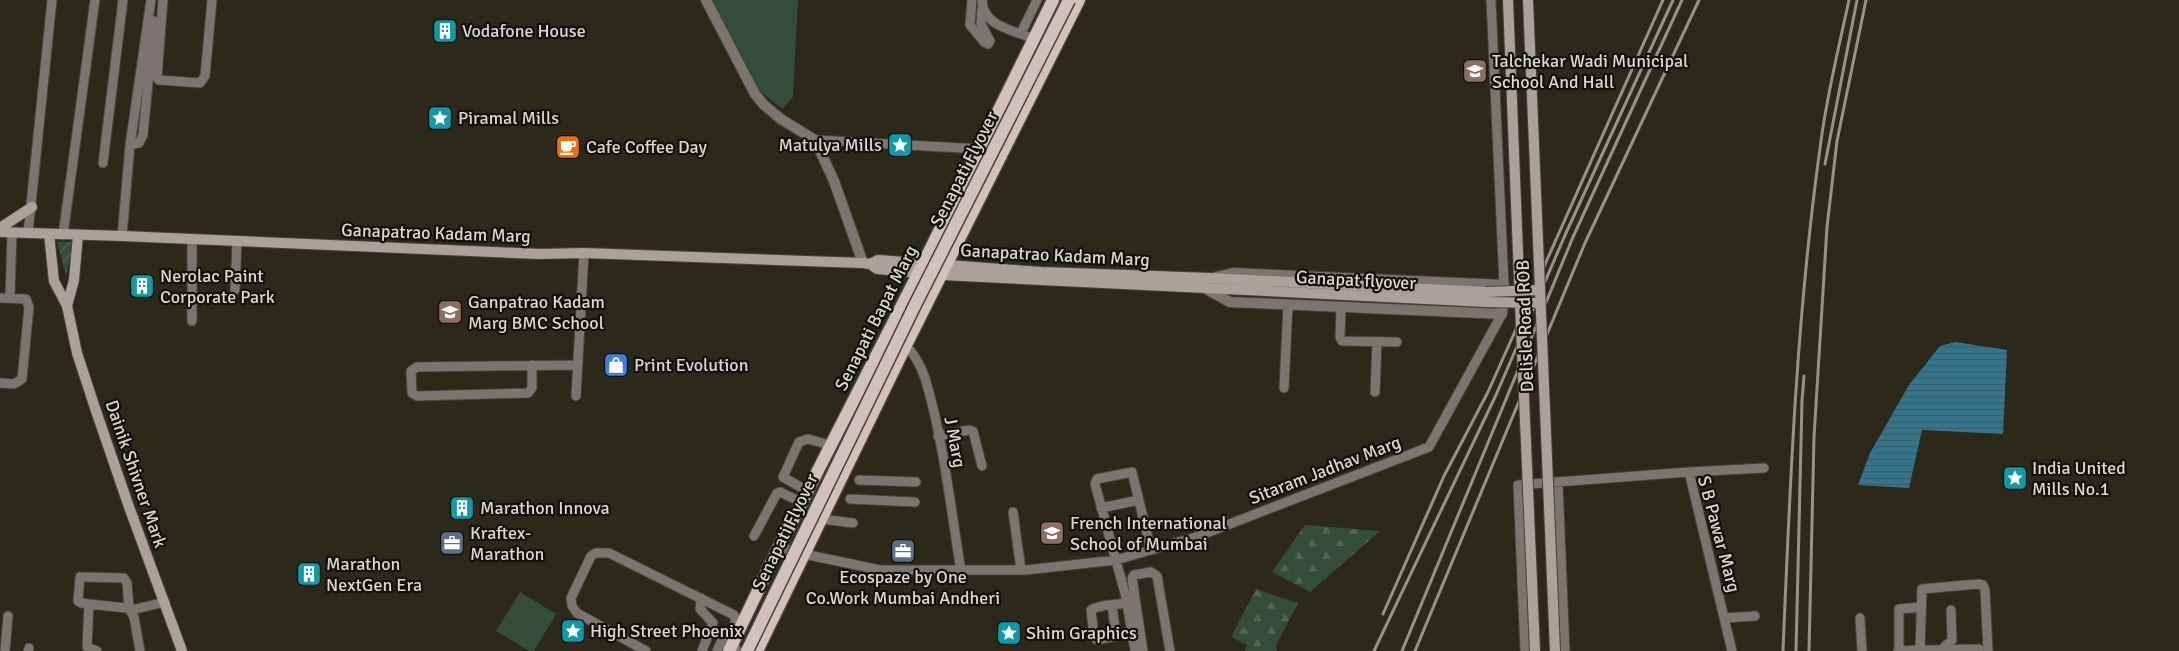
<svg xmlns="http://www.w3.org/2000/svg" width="2179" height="651" font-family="Signika,sans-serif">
<defs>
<pattern id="forest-firs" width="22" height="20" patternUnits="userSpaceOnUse" patternTransform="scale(1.25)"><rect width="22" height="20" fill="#344d3a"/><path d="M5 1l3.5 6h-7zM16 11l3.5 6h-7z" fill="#516655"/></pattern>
<pattern id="garden-furrows" width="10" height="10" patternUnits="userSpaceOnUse" patternTransform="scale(1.25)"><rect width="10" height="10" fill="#344d3a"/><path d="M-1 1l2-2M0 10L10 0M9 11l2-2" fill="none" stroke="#516655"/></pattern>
<pattern id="water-rules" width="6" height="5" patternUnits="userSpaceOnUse" patternTransform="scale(1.25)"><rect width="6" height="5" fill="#35758c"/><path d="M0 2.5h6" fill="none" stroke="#3a5d69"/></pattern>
</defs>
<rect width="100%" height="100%" fill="#2c281a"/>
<path fill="url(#forest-firs)" d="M1305 525 1380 531 1310 592 1272 572Z
M1256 589 1298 603 1276 645 1277 651H1245L1247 645 1231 637Z"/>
<path fill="#344d3a" d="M712 0H798L793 97 782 109 759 90 729 42Z
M520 592 556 614 534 651H529L496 631Z"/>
<path fill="url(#garden-furrows)" d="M57 242H74L66 275Z"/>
<path fill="url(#water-rules)" d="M1955 342 2007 350 2003 434 1922 430 1909 488 1858 485 1870 453 1909 385 1940 346Z"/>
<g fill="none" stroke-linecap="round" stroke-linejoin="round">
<defs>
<path id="minor" d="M163 0 157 78 159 80 200 83 205 76 212 0
M972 0 970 25 984 42 988 44 990 41 981 24 982 9
M982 0C983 27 1014 30 1034 39
M1491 0 1504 285
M1021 33 1037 0
M815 140 980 149 984 151
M130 145 139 143 143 135 154 21
M103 163 123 0
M28 233 52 0
M63 235 95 0
M122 236 130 145 151 0
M235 290 237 242
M10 297 12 233
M0 298 26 299 29 307 22 379 14 384 0 383
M1341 307 1340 337 1342 341 1397 342
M192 321V239
M902 343C912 349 921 366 925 378 943 437 951 510 961 571
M532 365V388L528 393 417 396 412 393 411 371 417 367 577 365
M1284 388 1288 305
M1375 392 1377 342
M576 396 584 253
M938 436 969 430 973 431 982 466
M1689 472 1764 468
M859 480 916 482
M1558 483 1565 651
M802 488 783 477 799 442 808 439 830 445
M850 499 915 502
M1101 508 1139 500
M1013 512 1021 570
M821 519 853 523
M754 536 777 493 780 492 801 502
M779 547 804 554 880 570H1026L1116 560 1196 537 1429 447 1502 314
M701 598 700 609 713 623 702 651
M89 604 81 603 78 601 80 577 124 578 127 583 129 608 134 617 140 651
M1112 605 1116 636 1097 640 1094 636 1091 610C1100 604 1116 605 1127 603
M1724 618 1755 616
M1860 618 1862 651
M726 644 739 651
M1942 649 1952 640 1951 610
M1920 650 1979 649
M5 651 8 616
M28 651 29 648
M97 651 87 647 89 604 136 609 165 602
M646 651 577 613 572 606 571 598 591 556 596 553H609L734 615 736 620 729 637 721 642 717 651
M1135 651 1126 597 1095 484 1097 479 1132 472 1151 550
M1143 651 1132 578 1134 575 1151 572 1157 576 1170 651
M1525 651 1518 485 1689 472 1732 651
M1898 651 1920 650 1922 589 1978 584 1983 585 1985 590 1988 651
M1899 651V609L1921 607"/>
<path id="tertiary" d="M706 0 755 94 764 105 781 119 815 140 834 181 863 263
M1208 290 1230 302 1502 314 1504 285 1233 273 1216 277"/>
<path id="secondary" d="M1508 0 1520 304
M0 228 32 207
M0 232 122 236 540 254 584 253 863 263 870 264 877 269 943 275 1486 302
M49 234 54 281 67 306 77 353 95 408 129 507 182 651
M870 264 878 260 1041 272 1210 278 1486 292
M67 306 74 280 78 235"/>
<path id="primary" d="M729 651 779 547 923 264 1053 0
M757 651 906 345 1079 0"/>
</defs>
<use href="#minor" stroke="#484437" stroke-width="11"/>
<use href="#tertiary" stroke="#484437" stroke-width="12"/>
<use href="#secondary" stroke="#484437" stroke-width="12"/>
<use href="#primary" stroke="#484437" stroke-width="15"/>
<use href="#minor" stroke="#7c7471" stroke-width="9"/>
<use href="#tertiary" stroke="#7c7471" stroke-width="10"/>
<use href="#secondary" stroke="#aca09b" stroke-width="10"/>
<use href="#primary" stroke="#d2c1bb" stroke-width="12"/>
<path stroke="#969288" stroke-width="3" d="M1825 164 1857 0
M1383 614 1444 476 1488 392 1663 0
M1374 651 1496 395 1566 233 1673 0
M1402 651 1573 237 1682 0
M1415 651 1585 243 1699 0
M1783 651C1790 481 1797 310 1821 141 1827 94 1839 47 1849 0
M1796 651 1802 401 1804 376
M1809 651 1814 437 1827 227 1837 141 1866 0"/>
<defs>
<path id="secondary-bridge" d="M1528 0 1555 651
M1486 292 1540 290
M1486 302 1540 303
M1520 304 1535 651"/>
<path id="primary-bridge" d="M747 651 915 305 1069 0"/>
</defs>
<use href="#secondary-bridge" stroke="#484437" stroke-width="12" stroke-linecap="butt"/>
<use href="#primary-bridge" stroke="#484437" stroke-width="15" stroke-linecap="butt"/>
<use href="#secondary-bridge" stroke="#aca09b" stroke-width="10"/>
<use href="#primary-bridge" stroke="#d2c1bb" stroke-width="12"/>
</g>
<defs>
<symbol id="building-square" viewBox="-11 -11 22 22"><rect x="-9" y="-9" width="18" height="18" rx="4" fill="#0f9aa8" stroke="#12110b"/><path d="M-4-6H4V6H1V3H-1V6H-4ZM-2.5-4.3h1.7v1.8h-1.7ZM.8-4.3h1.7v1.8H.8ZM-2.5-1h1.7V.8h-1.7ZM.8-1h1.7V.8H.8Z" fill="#fff"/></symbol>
<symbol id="school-square" viewBox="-11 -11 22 22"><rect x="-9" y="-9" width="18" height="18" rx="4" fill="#8d6e63" stroke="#12110b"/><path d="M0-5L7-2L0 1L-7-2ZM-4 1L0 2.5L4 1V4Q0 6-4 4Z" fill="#fff"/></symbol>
<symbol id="sight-square" viewBox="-11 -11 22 22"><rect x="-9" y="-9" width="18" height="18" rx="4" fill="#0f9aa8" stroke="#12110b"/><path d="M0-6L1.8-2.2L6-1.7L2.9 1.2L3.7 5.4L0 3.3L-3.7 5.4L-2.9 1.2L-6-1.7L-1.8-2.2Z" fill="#fff"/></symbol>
<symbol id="cafe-square" viewBox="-11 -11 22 22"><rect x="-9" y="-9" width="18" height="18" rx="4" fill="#e8710a" stroke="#12110b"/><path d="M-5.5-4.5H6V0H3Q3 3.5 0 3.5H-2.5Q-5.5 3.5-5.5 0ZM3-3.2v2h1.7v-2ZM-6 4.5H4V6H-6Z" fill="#fff"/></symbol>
<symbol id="shop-square" viewBox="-11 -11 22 22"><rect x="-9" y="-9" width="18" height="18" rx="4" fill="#3f7fe0" stroke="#12110b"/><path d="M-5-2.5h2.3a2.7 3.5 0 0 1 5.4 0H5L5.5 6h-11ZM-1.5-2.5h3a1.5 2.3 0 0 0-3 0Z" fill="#fff"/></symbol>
<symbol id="office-square" viewBox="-11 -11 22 22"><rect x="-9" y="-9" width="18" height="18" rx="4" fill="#5c6f8a" stroke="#12110b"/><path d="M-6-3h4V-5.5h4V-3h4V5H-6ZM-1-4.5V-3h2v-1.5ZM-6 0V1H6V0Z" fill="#fff"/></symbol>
</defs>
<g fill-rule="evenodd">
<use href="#building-square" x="431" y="17" width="28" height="28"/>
<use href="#school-square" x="1461" y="57" width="28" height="28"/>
<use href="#sight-square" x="426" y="104" width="28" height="28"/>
<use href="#sight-square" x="886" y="131" width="28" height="28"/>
<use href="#cafe-square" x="554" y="133" width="28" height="28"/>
<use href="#building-square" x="128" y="272" width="28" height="28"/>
<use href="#school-square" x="436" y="298" width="28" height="28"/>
<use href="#shop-square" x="602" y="351" width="28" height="28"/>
<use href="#sight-square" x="2001" y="464" width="28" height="28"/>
<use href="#building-square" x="448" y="494" width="28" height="28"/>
<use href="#school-square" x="1038" y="519" width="28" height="28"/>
<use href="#office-square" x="438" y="529" width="28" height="28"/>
<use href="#office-square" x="889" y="537" width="28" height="28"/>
<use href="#building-square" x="295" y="560" width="28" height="28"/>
<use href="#sight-square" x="559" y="617" width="28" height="28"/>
<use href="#sight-square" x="995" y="619" width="28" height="28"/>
</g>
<g text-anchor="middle" stroke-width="4.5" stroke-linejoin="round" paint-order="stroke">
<g font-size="18" fill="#dad7cf" stroke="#12110b" text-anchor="start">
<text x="462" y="37">Vodafone House</text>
<text x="1492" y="67">Talchekar Wadi Municipal<tspan x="1492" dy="21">School And Hall</tspan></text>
<text x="458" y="124">Piramal Mills</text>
<text x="882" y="151" text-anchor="end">Matulya Mills</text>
<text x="586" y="153">Cafe Coffee Day</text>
<text x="160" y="282">Nerolac Paint<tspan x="160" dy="21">Corporate Park</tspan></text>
<text x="468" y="308">Ganpatrao Kadam<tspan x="468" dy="21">Marg BMC School</tspan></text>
<text x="634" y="371">Print Evolution</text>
<text x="2032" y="474">India United<tspan x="2032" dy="21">Mills No.1</tspan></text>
<text x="480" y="514">Marathon Innova</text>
<text x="1070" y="529">French International<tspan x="1070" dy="21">School of Mumbai</tspan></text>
<text x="470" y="539">Kraftex-<tspan x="470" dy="21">Marathon</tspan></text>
<text x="326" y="570">Marathon<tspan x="326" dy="21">NextGen Era</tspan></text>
<text x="903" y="583" text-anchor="middle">Ecospaze by One<tspan x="903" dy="21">Co.Work Mumbai Andheri</tspan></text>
<text x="590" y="637">High Street Phoenix</text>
<text x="1026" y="639">Shim Graphics</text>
</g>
<g font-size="18" fill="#dad7cf" stroke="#12110b">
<text transform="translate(964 169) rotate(-63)" y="6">Senapati Flyover</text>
<text transform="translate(436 233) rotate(2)" y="6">Ganapatrao Kadam Marg</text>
<text transform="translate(1055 255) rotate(3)" y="6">Ganapatrao Kadam Marg</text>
<text transform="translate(1356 280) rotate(3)" y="6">Ganapat flyover</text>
<text transform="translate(876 318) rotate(-63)" y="6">Senapati Bapat Marg</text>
<text transform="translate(1525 326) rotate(-92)" y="6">Delisle Road ROB</text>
<text transform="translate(955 442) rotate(79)" y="6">J Marg</text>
<text transform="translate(1325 470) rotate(-21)" y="6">Sitaram Jadhav Marg</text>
<text transform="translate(136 474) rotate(71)" y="6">Dainik Shivner Mark</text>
<text transform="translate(785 532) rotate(-64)" y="6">Senapati Flyover</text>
<text transform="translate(1719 534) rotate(75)" y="6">S B Pawar Marg</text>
</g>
</g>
</svg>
